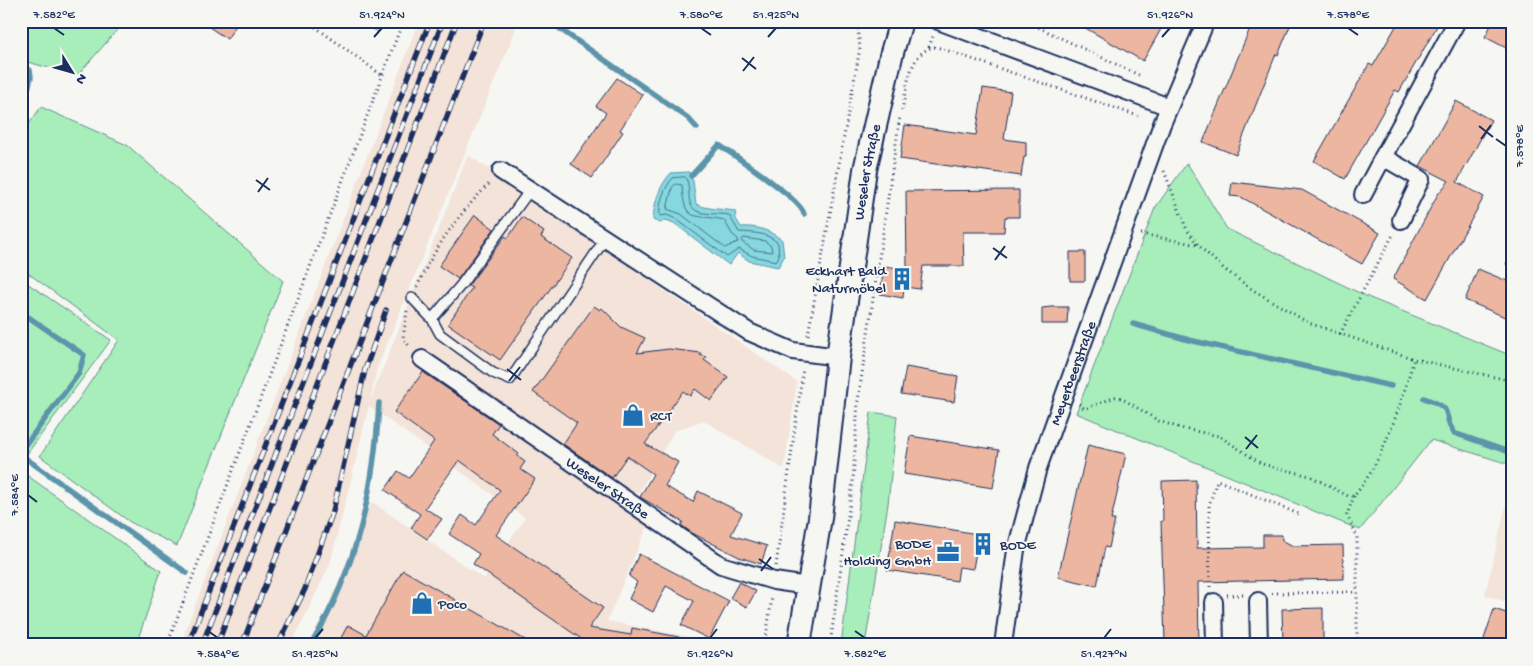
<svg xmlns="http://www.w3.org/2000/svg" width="1533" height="666" font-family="'Gochi Hand',sans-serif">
<rect width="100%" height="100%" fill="#f6f6f2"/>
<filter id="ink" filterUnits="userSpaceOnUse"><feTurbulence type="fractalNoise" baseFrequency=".02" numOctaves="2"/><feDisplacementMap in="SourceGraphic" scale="10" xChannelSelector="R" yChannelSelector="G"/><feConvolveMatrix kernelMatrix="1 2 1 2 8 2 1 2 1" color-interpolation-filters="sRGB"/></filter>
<g filter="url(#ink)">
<path fill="#f3e3d9" d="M419 21H519L377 368 370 401 468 155 797 382 784 469 703 420 674 431 634 501 652 515 607 621 731 645H307L327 609 372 502 484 579 525 518 369 406 330 564 291 645H180Z
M1512 479V604L1485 595Z"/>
<path fill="#a8eeba" stroke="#628e8c" d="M21 21H125L77 76 21 60Z
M361 21H382L377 32Z
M41 107 127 145 283 281 177 546 130 522 40 456 119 340 21 268V135Z
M1187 163 1227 229 1370 298 1512 356V465L1431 440 1360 530 1076 413 1155 208Z
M21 279 111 340 21 462Z
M871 412 897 416 888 504 865 645H841Z
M21 471 161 571 136 645H21Z"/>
<path fill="#86d7de" stroke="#5b94ab" d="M689 172 693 181 696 204C704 209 724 209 735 211L736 219 741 227C758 226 769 230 782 240L784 257 778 267 749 261 738 253 729 265 674 223 666 220 660 223 653 220C654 203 659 186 671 173Z"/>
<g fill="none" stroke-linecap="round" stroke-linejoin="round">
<path stroke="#467291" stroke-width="1" d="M685 177C693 187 683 208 700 212 709 215 720 213 729 215L739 232C754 233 766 232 778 243L779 256 776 261 752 256 739 249 727 257 676 219 667 215 660 216C658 204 665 186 673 178Z
M676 184 682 185C684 225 695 213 724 220L732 234 738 239V242L725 248 681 214 667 209 672 188Z
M744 238 765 241 771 246 772 252 754 250 742 242Z"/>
<path stroke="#5b94ab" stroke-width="5.5" d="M555 21 560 29 688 118 697 128
M21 67 30 70 31 77 28 89
M691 176 719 145C735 156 801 199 804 214
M21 312 84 355 79 373 21 451
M1133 324 1189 340 1391 386
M1424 398C1457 410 1440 411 1454 433L1512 453
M21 455 187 573
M311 645C357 567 374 493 379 403"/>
</g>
<path fill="#ecb6a0" stroke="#1b2f5e" d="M200 21H239L227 39Z
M1073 21H1147L1161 29 1143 61Z
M1253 21H1292L1278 55 1276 54 1236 155 1203 142Z
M1399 21H1440L1399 92 1395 90 1345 179 1314 161 1369 64 1373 66Z
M1493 21H1512V51L1485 37Z
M617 78 643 95 620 130 623 132 592 178 571 164 606 113 596 106Z
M983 88 1011 92 1004 139 1026 142V157H1024L1021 176 900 159 905 125 976 135Z
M1456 101 1491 120 1457 182 1484 197 1427 299 1393 279 1438 194 1449 181 1420 166Z
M1232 182 1302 190 1380 233 1362 264 1241 197 1230 196Z
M1019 190V217H1005L1004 232H963L964 266H923L920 289 904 287 903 298 880 294 884 266 907 269 906 191Z
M475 215 494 229 458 279 439 266Z
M522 217 544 232 541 237 572 258 500 360 448 324 472 288 468 286 505 236 508 238Z
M1070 252H1085V281H1070Z
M1478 269 1512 283V320L1465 300Z
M594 306 600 310 602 308 621 327 645 338 637 353 669 349 701 353 700 355 707 357 704 360 728 377 711 401 695 389 690 396 683 391 645 444 678 462 665 486 693 502 698 491 742 513 731 535 767 546 761 564 739 557 692 533 681 525 683 522 640 497 653 474 627 456 612 478 563 444 577 423 533 392Z
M1051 307H1068L1067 324H1042V308Z
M906 367 958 376 954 402 901 394Z
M423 372 499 424 492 434 519 454 517 456 525 462 520 469 535 479 496 535 603 608 589 628 631 635 632 628 679 637V645H590L473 564 479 554 449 534 462 515 476 525 500 490 459 460 425 508 442 519 427 539 411 528 420 514 385 490 398 471 409 478 434 441 394 412Z
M910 436 999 450 993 488 904 474Z
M1088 445 1126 454 1111 520H1115L1109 548 1105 547 1097 586 1058 577Z
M1196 480 1197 548 1263 547V535H1282V540L1293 546 1343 545 1344 579 1198 582 1199 645 1165 642 1161 521H1163L1162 481Z
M895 520 989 536 986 554 976 552 973 569 959 567 957 581 887 570Z
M639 554 729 601 709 639 681 625 694 601 666 586 653 612 629 599 637 582 629 576Z
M403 570 534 645H337L348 625 366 635Z
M739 582 756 591 747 607 730 598Z
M1323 608V645H1283L1282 609Z
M1494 609 1512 615V645H1482Z"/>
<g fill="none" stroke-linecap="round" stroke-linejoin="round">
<defs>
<path id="service" d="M412 298 432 319 440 334 493 373 510 380 605 239
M432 319 461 285 530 190"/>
<g id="minor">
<path d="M938 21 1169 107"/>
<path d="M501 171 749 332 793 351 838 357"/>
<path d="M1363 195 1383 157"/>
<path d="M1401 220 1421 179 1383 157 1457 21"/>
<path id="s1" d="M422 359 721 565 774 581 808 586"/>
<path d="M1258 601 1259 645"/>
<path d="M1214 602 1215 645"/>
<path id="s2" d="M1003 645 1016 550 1038 468 1162 124 1206 21"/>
</g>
<g id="secondary">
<path id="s3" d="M799 645 820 518 838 357 865 170 891 56 901 21"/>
</g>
</defs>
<use href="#service" stroke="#1b2f5e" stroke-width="12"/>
<use href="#minor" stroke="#1b2f5e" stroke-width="20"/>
<use href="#secondary" stroke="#1b2f5e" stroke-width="26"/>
<path stroke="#1b2f5e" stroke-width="3" stroke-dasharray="1 4" stroke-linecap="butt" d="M307 21 383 76
M1025 21 1141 76
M929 47 933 36
M902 110C907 89 909 48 937 47L1138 116
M1164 171 1187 230 1198 245 1224 269 1253 290 1309 323 1414 359 1512 381
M1141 234 1198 245
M1506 263 1512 266
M417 287C436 245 458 215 490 183
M407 311 403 338 410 347
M1340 334 1394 233
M808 335 860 48 857 21
M1079 404 1085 409 1115 397 1121 398 1159 421 1180 428 1219 436 1262 464 1310 476 1348 496H1354C1384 460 1401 403 1414 359
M1354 496 1347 515 1357 536V645
M776 566 803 369
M1210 587 1209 506 1217 480 1301 515
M1272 593 1356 592
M1227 595H1244
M167 645 403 21
M765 645 772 597
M830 645 853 481 858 401 900 116"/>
<use href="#service" stroke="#f6f6f2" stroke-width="9"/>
<use href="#minor" stroke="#f6f6f2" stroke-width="16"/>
<use href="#secondary" stroke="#f6f6f2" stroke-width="22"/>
<defs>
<path id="rail" d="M188 645 430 21
M202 645 443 21
M217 645 457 21
M242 645 484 21
M278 645 305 589 333 511 365 370 386 310"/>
</defs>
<use href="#rail" stroke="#1b2f5e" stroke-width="5.5"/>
<use href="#rail" stroke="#f6f6f2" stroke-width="4" stroke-dasharray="11" stroke-linecap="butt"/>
</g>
</g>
<path fill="none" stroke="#1b2f5e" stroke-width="2" d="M54 28 64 35M701 28 711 35M1348 28 1358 35M374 37 382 28M768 37 776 28M1162 37 1170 28M742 58 756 69M743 71 754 57M1479 126 1493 137M1481 139 1491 125M1496 139 1506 146M256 180 270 190M258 192 268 178M993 248 1007 258M995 260 1005 246M507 369 521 380M509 381 520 367M1245 437 1258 448M1246 449 1257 435M28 495 37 502M759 559 773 569M761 571 771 557M208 631 218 638M855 631 865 638M315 638 323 629M710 638 717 629M1104 638 1111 629"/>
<defs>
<symbol id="building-bare" viewBox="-9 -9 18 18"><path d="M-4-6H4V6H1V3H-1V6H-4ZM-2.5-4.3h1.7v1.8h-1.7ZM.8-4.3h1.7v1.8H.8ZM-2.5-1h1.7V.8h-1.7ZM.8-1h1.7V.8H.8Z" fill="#1f6fb2" stroke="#f6f6f2" stroke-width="2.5" paint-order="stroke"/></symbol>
<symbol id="shop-bare" viewBox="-9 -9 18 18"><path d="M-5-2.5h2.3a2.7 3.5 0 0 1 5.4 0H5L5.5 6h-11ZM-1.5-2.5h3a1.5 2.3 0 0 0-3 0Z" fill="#1f6fb2" stroke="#f6f6f2" stroke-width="2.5" paint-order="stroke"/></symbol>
<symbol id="office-bare" viewBox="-9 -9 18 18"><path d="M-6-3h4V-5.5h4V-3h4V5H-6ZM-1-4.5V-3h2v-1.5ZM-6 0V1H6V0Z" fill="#1f6fb2" stroke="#f6f6f2" stroke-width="2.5" paint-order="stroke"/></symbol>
</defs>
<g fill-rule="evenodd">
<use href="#building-bare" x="886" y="263" width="32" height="32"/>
<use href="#shop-bare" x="617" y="399" width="32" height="32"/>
<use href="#building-bare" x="967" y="528" width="32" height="32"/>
<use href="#office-bare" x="932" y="536" width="32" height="32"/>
<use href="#shop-bare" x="406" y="587" width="32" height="32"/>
</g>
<g text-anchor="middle" stroke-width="4" stroke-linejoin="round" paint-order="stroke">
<g font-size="15" fill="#1b2f5e" stroke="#f6f6f2">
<text dy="5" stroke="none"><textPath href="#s3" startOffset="478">Weseler Straße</textPath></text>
<text dy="5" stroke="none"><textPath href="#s2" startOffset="282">Meyerbeerstraße</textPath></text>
<text dy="5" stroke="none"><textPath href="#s1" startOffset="226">Weseler Straße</textPath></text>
</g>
<g font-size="15" fill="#1b2f5e" stroke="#f6f6f2" text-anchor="start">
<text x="886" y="275" text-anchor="end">Eckhart Bald<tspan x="886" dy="17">Naturmöbel</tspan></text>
<text x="650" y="420">RCT</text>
<text x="931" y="548" text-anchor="end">BODE<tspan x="931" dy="17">Holding GmbH</tspan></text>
<text x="1000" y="549">BODE</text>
<text x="438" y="608">Poco</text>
</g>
</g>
<rect width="1533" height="666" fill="none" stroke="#f6f6f2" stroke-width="55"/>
<g transform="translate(72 72) rotate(127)" stroke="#f6f6f2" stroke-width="4" paint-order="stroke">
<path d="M0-4L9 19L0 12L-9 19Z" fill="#1b2f5e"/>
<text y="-8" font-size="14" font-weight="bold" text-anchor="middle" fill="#1b2f5e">N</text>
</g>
<rect x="28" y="28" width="1478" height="610" fill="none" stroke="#1b2f5e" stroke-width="2"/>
<g font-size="12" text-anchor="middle" fill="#1b2f5e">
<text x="54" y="18">7.582°E</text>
<text x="382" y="18">51.924°N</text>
<text x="701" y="18">7.580°E</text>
<text x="776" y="18">51.925°N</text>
<text x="1170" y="18">51.926°N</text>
<text x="1348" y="18">7.578°E</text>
<text transform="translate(1519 146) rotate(-90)" y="4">7.578°E</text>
<text transform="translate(14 495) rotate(-90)" y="4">7.584°E</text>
<text x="218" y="657">7.584°E</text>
<text x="315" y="657">51.925°N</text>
<text x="710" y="657">51.926°N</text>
<text x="865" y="657">7.582°E</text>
<text x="1104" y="657">51.927°N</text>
</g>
</svg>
